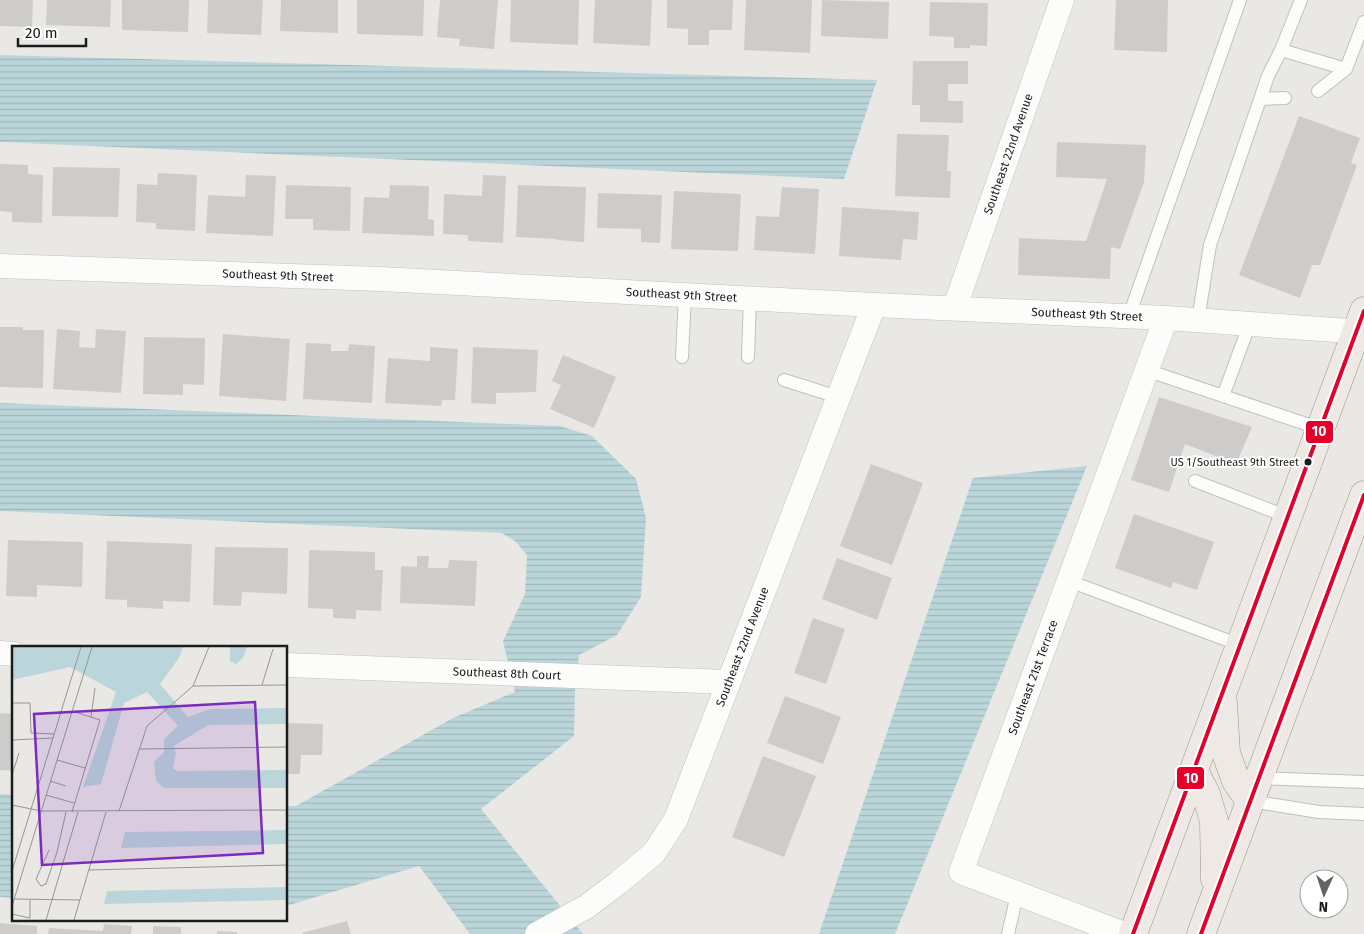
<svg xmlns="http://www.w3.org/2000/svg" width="1364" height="934" font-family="'Fira Sans',sans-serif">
<defs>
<pattern id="water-rules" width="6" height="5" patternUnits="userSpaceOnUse" patternTransform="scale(1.25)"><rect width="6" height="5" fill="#bbd6da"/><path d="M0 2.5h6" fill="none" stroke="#a0b7ba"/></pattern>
</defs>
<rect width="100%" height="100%" fill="#eae8e5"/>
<path fill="url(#water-rules)" d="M0 55 877 80 844 179 0 142Z
M0 403 560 426 592 436 636 479 646 518 641 597 617 635 579 655 575 690 574 736 481 809 583 934H470L419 866 286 906V806H296L453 718 515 692 503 641 525 594 527 555 515 541 502 533 0 511Z
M1087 466 895 934H819L973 478Z
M0 794 14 795V898L0 897Z"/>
<path fill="#ceccca" d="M0 0H33L32 27 0 26Z
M47 0H111L110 27 46 25Z
M122 0H189L188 32 122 30Z
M208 0H263L261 35 207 33Z
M281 0H338V33L280 31Z
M357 0H424L423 36 357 34Z
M440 0H498L494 49 459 46 460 39 437 37Z
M511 0H579L578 45 510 42Z
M595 0H652L650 46 593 43Z
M667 0H733L732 30H709V45H688V29L667 28Z
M746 0H812L810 53 744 50Z
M822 0 889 2 888 39 821 36Z
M1116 0H1168L1167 52 1114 50Z
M930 2 988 3 987 46 970 45V48H954V37L929 36Z
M913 61H968V84H948V101H963V123L920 122V105H912Z
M1299 116 1360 138 1351 163 1357 165 1320 265H1312L1300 298 1239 275Z
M897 134 949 135 947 171H951L950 198 895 196Z
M1057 142 1146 145 1144 182 1120 249 1111 247 1110 279 1018 275 1019 238 1086 241 1107 179 1056 177Z
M0 164 28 165V174L43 175 42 223 12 222V212L0 211Z
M53 167 120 168 118 217 52 216Z
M158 173 197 175 195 231 156 229V223L136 222 137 184 157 185Z
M246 175 276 176 273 236 206 233 208 195 245 197Z
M483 175 506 176 503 243 468 241V235L443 234 444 194 482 196Z
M286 185 351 187 350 231 313 230V219H285Z
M390 185 429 186 428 219 434 220V236L362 233 364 197 389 198Z
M518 185 586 187 584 242 557 240V239L516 237Z
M782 187 819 189 815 254 754 250 756 216 779 217Z
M674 191 741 194 738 251 671 249Z
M598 193 662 195 660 243 641 242V229L597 228Z
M842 207 919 212 917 240 903 239 901 260 839 256Z
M0 327H23V330H44L43 388 0 387Z
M57 329 80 331 79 347 95 348 96 329 126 331 121 393 53 389Z
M223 334 290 339 286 401 219 396Z
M144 337 205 338 204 385 183 384V395L143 394Z
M306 343 331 344V351H348L349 344 375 346 372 403 303 399Z
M430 347 458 349 455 400H442L441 406 385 403 388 358 430 361Z
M473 347 538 350 536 392 496 393V404L471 403Z
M563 355 616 377 594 428 550 409 561 385 552 381Z
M1159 397 1252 427 1236 464 1185 444 1169 492 1131 480Z
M871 464 923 483 892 565 840 546Z
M1134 514 1214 542 1197 590 1173 582 1171 588 1115 568Z
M8 540 83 542 82 587 37 585V597L6 596Z
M107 541 192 544 190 602 163 601V609L127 607V600L105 599Z
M215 547 288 548 287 594 242 592 241 606 213 605Z
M309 550 375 552V570H383L381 611 356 610V619L333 618V609L308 608Z
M417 556H429L428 568H448L449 560 477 561 475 606 400 603 401 566 417 567Z
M837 558 892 578 877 620 822 599Z
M813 618 845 629 826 684 794 673Z
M785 696 841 717 823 764 767 743Z
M0 713 14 714V771L0 770Z
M286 723 323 724 322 755H301L300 774H286Z
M763 756 816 776 784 857 732 837Z
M347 921 351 934H302V933Z
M0 923 37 926V934H0Z
M104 924 132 926 131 934H48L49 928 103 931Z
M153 926 181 927V934H153Z
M217 931 237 932V934H217Z"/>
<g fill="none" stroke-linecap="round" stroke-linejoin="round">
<defs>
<path id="lane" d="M1281 50 1346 69
M1318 91 1346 69 1364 22
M1260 99 1285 98
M1129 316 1240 0
M1198 320 1210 245 1268 76 1281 50 1301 0
M682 357 685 295
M748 357 750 298
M1146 370 1321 429
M784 380 838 397
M1223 396 1250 323
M1195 481 1288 517
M1069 581 1240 645
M1258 778 1364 782
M1250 801 1319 812 1364 814
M1008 934 1017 894"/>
<g id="street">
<path id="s1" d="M0 266 381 279 874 305 1166 318 1364 332"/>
<path id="s2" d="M955 307 1062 0"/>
<path d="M0 653 14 654"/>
<path id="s3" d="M286 665 728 682"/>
<path id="s4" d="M537 934 586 907 618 883 654 853 676 819 874 305"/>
<path id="s5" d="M1124 934 961 872 1166 318"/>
</g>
<path id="primary" d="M1223 703 1226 753 1236 781 1250 801
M1194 771 1206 794 1214 821 1215 879
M1133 934 1364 311
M1201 934 1364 495"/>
</defs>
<use href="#lane" stroke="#c1c0bf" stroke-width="14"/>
<use href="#street" stroke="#c1c0bf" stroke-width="25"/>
<use href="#primary" stroke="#9e9384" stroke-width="29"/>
<use href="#lane" stroke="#fcfcfb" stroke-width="12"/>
<use href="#street" stroke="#fcfcfb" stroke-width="24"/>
<use href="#primary" stroke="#eee9e4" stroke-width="28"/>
<defs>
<path id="bus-1" d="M1133 934 1364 311
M1201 934 1364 495"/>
</defs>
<use href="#bus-1" stroke="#fff" stroke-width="8"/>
<use href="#bus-1" stroke="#e4002b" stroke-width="4"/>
</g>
<circle fill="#1c1c1c" stroke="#fff" stroke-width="2" cx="1308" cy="462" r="4.5"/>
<g text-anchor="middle" stroke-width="4" stroke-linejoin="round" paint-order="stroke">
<g font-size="11" fill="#1c1c1c" stroke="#fff" text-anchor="end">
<text x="1299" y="466">US 1/Southeast 9th Street</text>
</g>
<g font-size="12" fill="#1c1c1c" stroke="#fff">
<text dy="4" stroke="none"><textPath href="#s2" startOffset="162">Southeast 22nd Avenue</textPath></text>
<text dy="4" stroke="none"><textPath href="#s1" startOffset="278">Southeast 9th Street</textPath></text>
<text dy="4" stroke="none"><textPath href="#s1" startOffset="682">Southeast 9th Street</textPath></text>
<text dy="4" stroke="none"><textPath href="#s1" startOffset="1088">Southeast 9th Street</textPath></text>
<text dy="4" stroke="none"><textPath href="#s4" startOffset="368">Southeast 22nd Avenue</textPath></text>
<text dy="4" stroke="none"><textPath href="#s3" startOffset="221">Southeast 8th Court</textPath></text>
<text dy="4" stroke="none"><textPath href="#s5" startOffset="382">Southeast 21st Terrace</textPath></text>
</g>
</g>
<g transform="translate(12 646)">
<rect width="275" height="275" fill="#eae8e5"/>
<path d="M0 1H171L167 12 148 38 176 71 198 63 275 62V78L196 79 162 100 164 108 161 122 165 125 275 124V142H152L144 135 142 116 152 106V93L166 80 135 46 112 57 89 138 71 141 104 46 58 21 0 34ZM218 1H235L231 12 224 18 218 15ZM275 184V198L109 202 113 186ZM275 241V254L92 258 95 245Z" fill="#bbd6da"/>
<path fill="none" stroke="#989695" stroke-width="1" d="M250 39 261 3M181 40 275 39M0 57H18L19 87 42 88M79 71 83 42M0 94 41 92M128 103 275 101M45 114 73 122M0 129 7 107M38 135 54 140M34 149 62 157M0 159 29 165 275 164M107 165 135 80 181 40 197 1M60 166 88 74 60 65M37 204 24 233 29 240 34 238 45 206 54 166M77 224 275 219M0 225 69 1M2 253 68 254M0 260 80 1M0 268 18 272V253M34 274 66 166M62 274 94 166"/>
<path fill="#7b2cbf" fill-opacity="0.15" stroke="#7b2cbf" stroke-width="2.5" d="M243 56 251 207 30 219 22 68Z"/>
<rect width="275" height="275" fill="none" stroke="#1c1c1c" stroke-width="2.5"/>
</g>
<g stroke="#fff" stroke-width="2">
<rect x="1305" y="420" width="29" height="24" rx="5" fill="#e4002b"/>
<rect x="1176" y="766" width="29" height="24" rx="5" fill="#e4002b"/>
</g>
<g font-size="14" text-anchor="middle" font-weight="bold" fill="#fff">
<text x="1319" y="436">10</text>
<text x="1191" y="783">10</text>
</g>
<g transform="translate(1324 894) rotate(183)"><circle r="24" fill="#ffffff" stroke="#a4a4a4"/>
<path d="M0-4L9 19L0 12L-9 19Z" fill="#646362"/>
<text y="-8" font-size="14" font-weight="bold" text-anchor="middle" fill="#1c1c1c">N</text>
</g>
<path d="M18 38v8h68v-8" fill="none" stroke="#1c1c1c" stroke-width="2.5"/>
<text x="25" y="38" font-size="15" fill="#1c1c1c" stroke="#ffffff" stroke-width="4" paint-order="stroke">20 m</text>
</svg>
